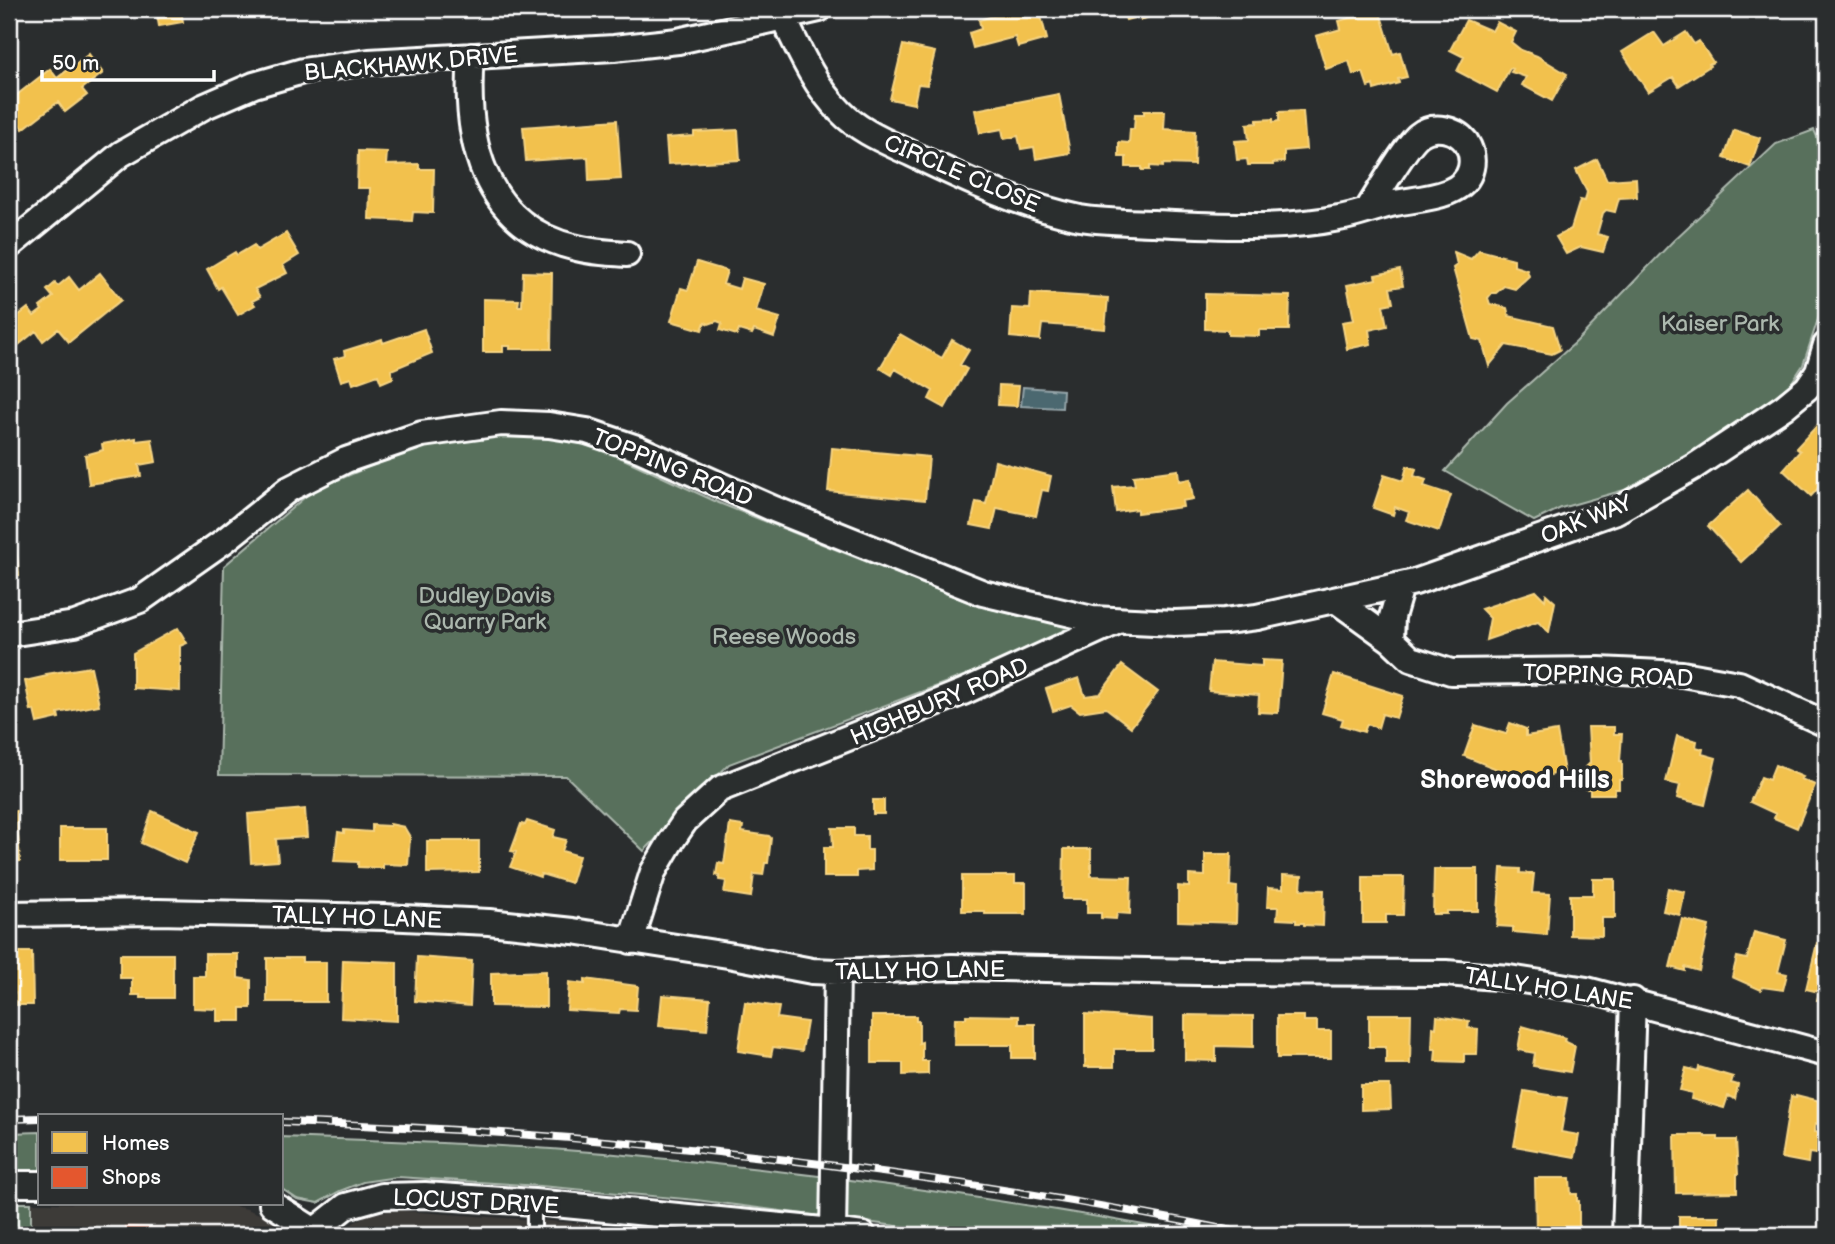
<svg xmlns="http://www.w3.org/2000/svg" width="1835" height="1244" font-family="'Balsamiq Sans',sans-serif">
<rect width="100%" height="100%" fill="#2a2d2e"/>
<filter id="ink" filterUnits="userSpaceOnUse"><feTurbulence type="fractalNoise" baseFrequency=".0143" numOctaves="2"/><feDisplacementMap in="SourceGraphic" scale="14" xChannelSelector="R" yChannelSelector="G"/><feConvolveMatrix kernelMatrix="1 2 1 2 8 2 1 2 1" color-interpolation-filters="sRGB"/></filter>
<g filter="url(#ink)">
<path fill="#3d3a38" d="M31 1203 226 1204 247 1209 266 1217 281 1227 287 1235H31Z
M391 1210 577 1223 718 1235H334L365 1216Z"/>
<path fill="#59705c" stroke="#acb8ae" stroke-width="2" d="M1814 130 1826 156V295L1803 365 1790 385 1701 450 1635 487 1561 508 1534 521 1445 471 1507 403 1576 342 1673 241 1776 144Z
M515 435 557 438 602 449 719 503 978 606 1085 630 729 764 644 851 566 776 219 775 224 566 312 491 415 447Z
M40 1132V1170L9 1171V1133Z
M282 1137C389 1141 498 1144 605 1153 803 1171 1002 1198 1198 1235H966L696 1200 540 1186 397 1177 363 1182 340 1191 318 1203 297 1199 282 1189Z
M9 1203H31V1235H9Z"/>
<path fill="#4c686f" stroke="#94a4a9" stroke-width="2" d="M1023 387 1063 390 1062 408 1021 406Z"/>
<path fill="#f2c14e" stroke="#f6d483" stroke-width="2" d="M156 9H181L183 22 159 26Z
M1018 9H1039L1047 39 1018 47 1015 37 973 48 969 33 981 29 979 20Z
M1122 9H1171L1141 20 1140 16 1126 20Z
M1379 9 1393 54 1400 52 1407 77 1398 79 1399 83 1374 90 1373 85 1368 87 1363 72 1353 75 1349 61 1326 69 1316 36 1341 29 1339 21Z
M1466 20 1492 31 1497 22 1516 32 1511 42 1521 50 1537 56 1567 74 1552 101 1522 85 1526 77 1511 72 1513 69 1510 68 1497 92 1457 71 1464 57 1450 50Z
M1654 32 1664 46 1686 32 1694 44 1699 41 1713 62 1709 64 1710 66 1679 86 1673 77 1648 92 1622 52Z
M903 45 935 52 927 85 918 84 914 104 890 99Z
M89 54 103 73 82 89 87 95 65 112 58 102 23 129 9 110V101L50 69 57 78Z
M1059 94 1070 153 1036 159 1034 147 1021 149 1018 136 1004 139 1002 129 980 133 975 110Z
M1144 111H1165L1164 129 1195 131 1194 165 1163 164V167L1150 166V170H1142V167H1126V157H1119V142L1129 143 1130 129H1134L1135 114H1144Z
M1303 111 1306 149 1284 151V162L1273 163V165H1248L1247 159 1237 160 1235 141 1249 140 1247 124 1257 123V120L1273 119V122L1279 121V112Z
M617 120 621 179 589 181 588 157 526 161 523 127Z
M738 130 740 160 668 164 666 138 694 136V132Z
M1734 130 1760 138 1750 167 1724 158Z
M358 151 387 152 386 165 419 164V169H434L433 213 413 212 412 221 369 219 370 188H357Z
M1597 159 1607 180 1636 178 1637 197 1619 198 1615 212 1606 210 1603 213 1597 234 1608 237 1603 252 1581 247 1566 254 1556 237 1571 229 1580 200 1585 201 1587 192 1576 170Z
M286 233 299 255 283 265 287 273 255 289 260 297 252 301 255 305 238 315 221 287 218 289 207 269 235 252 237 255 254 245 257 250Z
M1479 250 1514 259V266L1527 270 1529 276 1515 289 1504 286 1496 293H1492L1488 298 1490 304 1507 308 1509 316 1553 326 1560 350 1552 354 1506 345 1489 366 1482 341 1473 339 1453 268 1457 265 1454 252 1471 259Z
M697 262 727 271 723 284 739 289 742 278 764 284 756 311 780 318 774 337 754 330 752 334 739 330 737 335 720 330 722 323 717 321 709 324 705 322 702 330 671 321 681 288 688 290Z
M1400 270 1403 286 1390 288 1393 303 1383 305 1387 326 1369 330 1371 344 1347 349 1342 322 1354 320 1347 285 1376 279 1375 275Z
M523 272 552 273 551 349H510V346H503V352H483V299L519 300 518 306H522Z
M100 273 121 300 69 342 58 329 43 341 36 331 11 351 9 348V320L10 322 28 308 34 316 42 310 40 307 53 297 47 290 55 283 58 286 69 277 79 290Z
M1031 293 1108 298 1105 329 1042 324 1040 340 1010 337 1012 308 1030 309Z
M1205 294 1290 296 1289 330H1259V336L1228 335V330L1205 329Z
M424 329 432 353 391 370 393 378 381 383 378 375 353 384 351 378 341 381 334 359 345 356 344 351 382 339 383 343Z
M900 334 942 358 952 340 969 350 960 365 967 369 945 408 929 399 933 391 895 369 892 375 880 368Z
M999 385 1019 386 1017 406 998 405Z
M1826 416V480L1811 496 1783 470 1800 451 1796 448Z
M136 438V441L152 439 156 462 139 465 141 476 89 484 85 455 103 450 102 444Z
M832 448 929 457 925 500 828 491Z
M995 461 1051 476 1048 491 1042 490 1036 516 997 508 992 529 971 525 976 502 986 504Z
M1407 466 1416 469 1414 476 1426 480 1424 486 1451 495 1439 531 1406 520 1409 512 1395 507 1393 515 1373 508 1384 475 1403 481Z
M1178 470 1179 481 1190 479 1193 499 1182 501 1183 507 1137 513V509L1116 512 1113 487 1135 485 1133 476Z
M1748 490 1780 526 1741 562 1708 526Z
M9 527H14L19 575 9 576Z
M1536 591 1545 600 1546 594 1555 602 1549 632 1538 622 1486 640 1490 618 1481 609Z
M178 628 187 643 180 646V691L133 688V653Z
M1262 660 1282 661 1278 713 1258 712 1259 695 1209 691 1212 662 1262 666Z
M1122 665 1158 692 1131 727 1106 708 1080 712 1071 705 1053 711 1046 689 1079 678 1085 696 1100 694Z
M91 667 99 705 58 713 59 718 37 723 34 710 31 711 25 681 47 676 46 674Z
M1334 674 1403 696 1396 718 1382 714 1378 728 1367 724 1364 732 1341 725 1343 719 1322 713Z
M1510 723 1526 729V736L1557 731 1564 772 1514 783 1512 775 1464 756 1475 725 1506 734Z
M1588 727H1614V734H1622L1620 761H1622V780H1619V789H1615L1614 794H1590V789H1585V775L1582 771 1590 763Z
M1677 736 1697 741 1696 747 1703 749 1702 754 1716 758 1705 805 1677 798 1680 785 1666 782Z
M1775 765 1803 777 1801 779 1815 785 1797 828 1774 818 1776 814 1750 802 1761 777 1769 780Z
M873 800H884V814H873Z
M305 809 307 837 276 839 278 861 251 863 248 814Z
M16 811 20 861 9 862V812Z
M152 811 199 832 185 863 141 843Z
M527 821 555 830 553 837 566 840 562 851 579 856 571 883 541 874 540 877 510 867 516 852 511 851 521 824 525 825Z
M390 824 404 827 410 837 408 865 383 864V868L358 867V862L334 861 338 832 344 833V830L372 832V825L390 826Z
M730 824 743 826 742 832 769 836 771 838 768 863H765L763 875 754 874 751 897 724 893 726 881 719 880V876L716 875 718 863 724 864Z
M60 828H107V860H60Z
M832 828H854V836H867V850H872V870L857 871V877H824V847H833Z
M427 841H479V872L427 873Z
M1064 849H1091V876L1131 877 1130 914 1117 913 1116 919 1101 918V913H1087V899H1063Z
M1205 854H1231L1230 886 1237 887 1236 923 1178 921V886L1189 887V875L1205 876Z
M1501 868 1520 869V873L1534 874 1532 893 1550 894 1547 935 1513 932V927L1497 926Z
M1434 869H1478V911H1447V914H1433Z
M1283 875 1302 876 1301 889 1324 890 1323 926 1304 925V923H1296V920L1277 919 1278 907H1267L1268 888 1283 889Z
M962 876H1015V883H1026V914H985V911H962Z
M1363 877H1404L1403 915H1386V923H1363Z
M1593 879H1615V918H1602V936L1570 935V895H1593Z
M1668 888 1685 892 1680 915 1663 911Z
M1682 919 1709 926 1699 971 1685 967V971L1670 967Z
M1754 932 1786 940 1778 972 1787 974 1783 990 1762 987 1761 990 1732 977 1737 957 1747 959Z
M1817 943 1826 946V1002L1817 1000 1819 992 1806 989Z
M9 952H32L33 1005H16V993H9Z
M120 954H173V998H140V995H132V978H120Z
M205 954H238V978L251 980V1008H241V1021H217V1009L193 1008V976H205Z
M417 957 472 961 470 1006 415 1001Z
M267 958H302V962H326V1002H267Z
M343 960 397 962V1021L341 1018Z
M546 971V1007L491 1006V973Z
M585 979 638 986 636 1010 620 1009 619 1013 567 1010 569 982 585 984Z
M662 995 710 999 707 1030 659 1026Z
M745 1002 779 1007 777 1018 807 1022 802 1051 773 1047 771 1056 738 1051Z
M1085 1014 1152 1019V1049H1114V1067H1085Z
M1369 1014H1411L1410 1064H1386V1047H1369Z
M966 1015 1019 1016V1024H1035V1058H1012V1045H954L955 1018H966Z
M1185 1015 1253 1016V1047L1216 1046V1061L1185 1060Z
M872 1016H916V1021H919V1043L922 1042V1061H928V1074L903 1075V1063H872Z
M1277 1016H1304V1021H1317V1031H1331V1058H1277Z
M1437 1016 1469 1021 1468 1028 1478 1029 1477 1054H1464V1062L1435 1061 1436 1049H1432L1433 1027 1436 1028Z
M1522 1026 1565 1038 1564 1041 1575 1046 1570 1072 1533 1066 1535 1053 1518 1050Z
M1699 1067 1733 1077 1731 1083 1738 1085 1735 1099 1728 1096 1724 1108 1691 1099 1692 1093 1680 1090 1686 1068 1698 1071Z
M1361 1085H1390L1391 1109 1361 1110Z
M1524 1091 1567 1098 1561 1132 1579 1135 1575 1157 1514 1146Z
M1796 1095 1824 1102 1822 1116 1820 1115 1819 1125 1815 1124 1814 1132 1826 1134 1823 1155 1809 1153 1808 1163 1781 1158 1791 1096 1796 1097Z
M1675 1135H1705V1137H1718V1140H1736L1738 1174H1737V1192L1676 1193Z
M1535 1178H1570L1571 1194H1577V1201H1579V1235H1536Z
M1679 1216H1719V1235H1737H1679Z"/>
<path fill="#e4572e" stroke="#ec896d" stroke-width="2" d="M126 1227 165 1229V1235H126Z"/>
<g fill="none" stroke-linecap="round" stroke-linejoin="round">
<defs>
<path id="lane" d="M534 1235V1202"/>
<path id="street" d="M783 17C799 50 814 85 840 111 860 132 887 142 912 154 966 180 1021 206 1080 218 1104 222 1130 222 1154 223 1213 226 1280 230 1339 218 1358 215 1376 207 1395 203 1419 198 1465 198 1471 168 1473 159 1471 150 1466 142 1455 128 1433 124 1419 135 1406 145 1379 192 1368 209
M471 56C464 138 482 224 573 247 590 252 609 253 627 254
M9 246 121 154 203 107 254 85 303 71 369 62 614 48 678 41 819 9
M1337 601 1391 640 1411 659 1451 672 1599 670 1682 674 1739 684 1826 724
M9 634 75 624 140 600 224 541 289 489 346 460 422 434 501 423 549 425 587 431 637 448 774 509 983 593 1092 619 1175 623 1225 621 1257 617 1415 582 1616 511 1695 466 1784 407 1807 388 1818 372 1826 345
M1391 640 1392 617 1401 586
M9 914 157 912 383 917 489 922 573 931 728 955 812 971 837 972 952 967 1199 972 1446 973 1509 978 1587 990 1826 1054
M631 941 653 872 670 843 685 821 720 789 963 692 1118 621
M9 1184H40
M272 1204 313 1230
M309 1235 346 1206 382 1196 425 1195 534 1202 833 1231 863 1235
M833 1235 837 972
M1625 1235 1633 1000"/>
</defs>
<use href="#lane" stroke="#fff" stroke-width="18"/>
<use href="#street" stroke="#fff" stroke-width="30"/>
<use href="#lane" stroke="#2a2d2e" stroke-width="12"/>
<use href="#street" stroke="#2a2d2e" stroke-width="24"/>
<defs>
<path id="rail" d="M9 1119 40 1118
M282 1122C607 1132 934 1170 1253 1235"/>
</defs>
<use href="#rail" stroke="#fff" stroke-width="8"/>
<use href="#rail" stroke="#2a2d2e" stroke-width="5" stroke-dasharray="16" stroke-linecap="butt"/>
</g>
</g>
<g text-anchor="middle" stroke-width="7" stroke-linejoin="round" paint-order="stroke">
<g font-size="23" fill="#fff" stroke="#2a2d2e">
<text transform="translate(411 63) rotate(-5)" y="8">BLACKHAWK DRIVE</text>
<text transform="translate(962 173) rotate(23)" y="8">CIRCLE CLOSE</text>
<text transform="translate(673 467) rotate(22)" y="8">TOPPING ROAD</text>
<text transform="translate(1586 519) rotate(-22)" y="8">OAK WAY</text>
<text transform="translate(1608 675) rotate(2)" y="8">TOPPING ROAD</text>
<text transform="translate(939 701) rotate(-23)" y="8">HIGHBURY ROAD</text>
<text transform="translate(357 917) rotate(2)" y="8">TALLY HO LANE</text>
<text transform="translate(920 970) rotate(-1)" y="8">TALLY HO LANE</text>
<text transform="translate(1549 988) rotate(9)" y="8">TALLY HO LANE</text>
<text transform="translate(476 1201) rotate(3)" y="8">LOCUST DRIVE</text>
</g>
<g font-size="23" fill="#acb8ae" stroke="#2a2d2e">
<text x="1720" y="331">Kaiser Park</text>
<text x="485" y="603">Dudley Davis<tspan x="485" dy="26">Quarry Park</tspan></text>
<text x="784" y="644">Reese Woods</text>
</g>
<g font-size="26" font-weight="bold" fill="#fff" stroke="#2a2d2e">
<text x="1515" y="788">Shorewood Hills</text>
</g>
</g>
<rect width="1835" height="1244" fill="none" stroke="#2a2d2e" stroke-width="35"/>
<rect x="18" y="18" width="1800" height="1209" fill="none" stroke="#fff" stroke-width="2.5" filter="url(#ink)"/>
<rect x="38" y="1114" width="245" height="91" fill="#2a2d2e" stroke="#7f8182" stroke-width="2"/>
<rect x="52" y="1132" width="35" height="21" fill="#f2c14e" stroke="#7f8182" stroke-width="2"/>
<text x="102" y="1150" font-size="21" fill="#ffffff">Homes</text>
<rect x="52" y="1167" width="35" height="21" fill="#e4572e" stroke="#7f8182" stroke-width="2"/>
<text x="102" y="1184" font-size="21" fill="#ffffff">Shops</text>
<path d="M42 70v10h172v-10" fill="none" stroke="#ffffff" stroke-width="3.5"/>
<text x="52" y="70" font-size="21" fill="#ffffff" stroke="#2a2d2e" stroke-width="5" paint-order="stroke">50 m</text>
</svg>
